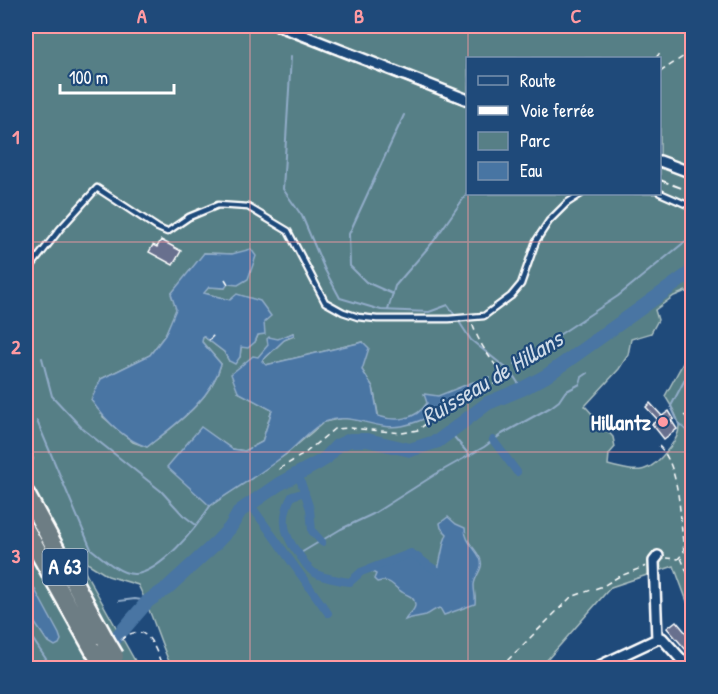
<svg xmlns="http://www.w3.org/2000/svg" width="718" height="694" font-family="'Patrick Hand',sans-serif">
<rect width="100%" height="100%" fill="#1f4a7a"/>
<filter id="ink" filterUnits="userSpaceOnUse"><feTurbulence type="fractalNoise" baseFrequency=".0167" numOctaves="2"/><feDisplacementMap in="SourceGraphic" scale="12" xChannelSelector="R" yChannelSelector="G"/><feConvolveMatrix kernelMatrix="1 2 1 2 8 2 1 2 1" color-interpolation-filters="sRGB"/></filter>
<g filter="url(#ink)">
<path fill="#577f86" stroke="#abbfc2" stroke-width="1.5" fill-rule="evenodd" d="M26 26H692V300L686 291 674 296 655 310 658 320 651 333 631 339 628 355 619 369 585 406 613 437 615 447 609 454 608 465C641 474 649 474 670 447 675 440 679 435 679 426 678 416 670 404 665 396L688 354 692 351V615L674 566 611 587 540 668H172C159 641 152 612 138 585L108 576 76 556 139 668H26ZM468 58H660V194H468ZM204 253 232 254 225 288 209 287 203 293 230 300 258 335 255 342 241 347 240 357 229 361 224 352 203 336 202 342 221 364C211 400 176 424 147 447L133 442 103 417 101 379 150 355 165 335ZM293 333 294 336 284 340 262 361 266 365 363 342 362 370 373 387 379 419 363 421 347 417 324 422 285 455 210 506 201 428 232 449 245 451 262 442 272 410 238 392C255 363 259 346 293 333Z"/>
<path fill="#4875a3" stroke="#91acc8" stroke-width="1.5" d="M251 249 256 256 248 279 238 285 228 284 225 288 209 287 204 293 230 300 237 294 260 301 271 316 264 322 265 334 258 335 255 342 248 348 241 347 240 357 235 364 229 361 224 352 203 336 202 342 221 364C211 400 176 424 147 447 123 439 105 420 91 400L101 379 150 355 165 335 176 309 171 294 204 253 232 254Z
M293 333 294 335 284 340 262 361 266 365 363 342 369 348 362 370 373 387 378 416C396 422 416 420 427 403L424 394 438 396 473 382H488C461 398 432 420 402 426 374 431 352 411 325 422 313 426 297 446 286 454 262 473 235 489 210 506L167 467 201 427 232 449 245 451 262 442 272 410 238 392 231 374 253 356 258 357 268 345 267 339 269 337 278 339Z
M448 517 456 524 465 528C465 542 474 546 480 558 485 569 475 574 474 585 474 593 476 596 475 604L444 615 440 608C433 609 432 613 426 615 419 617 412 617 405 620 408 614 416 611 415 604 414 596 408 596 402 592 392 586 391 578 377 582L374 579 376 574 369 570 411 553C421 559 427 566 438 570L444 542 447 534 441 528 440 523Z
M26 573 59 634 61 640 59 644 55 646 47 641 26 610Z"/>
<g fill="none" stroke-linecap="round" stroke-linejoin="round">
<path stroke="#91acc8" stroke-width="2" d="M291 57 283 189 302 216 325 270 340 298 381 310 429 312 448 305 471 340 511 372 522 389
M690 157 692 155
M686 276 692 285
M393 294 366 282 350 266 349 234 404 115
M388 310 395 286 433 242 468 192
M42 358 52 396 83 429 161 491 183 515 196 525
M515 364 618 296 692 236
M692 366 671 406 679 424 692 435
M479 383 489 377
M37 421 91 549C102 558 121 575 135 574 160 573 197 527 210 506
M450 432 470 456
M299 554 341 529 373 514 436 474 484 447 502 434 551 407 559 401 565 392 580 384 582 377 588 373
M119 601 135 599 148 601
M26 629 52 668"/>
<path stroke="#4875a3" stroke-width="8" d="M493 440 517 472
M298 473 310 509 312 531 322 542
M305 492 292 496C280 517 283 535 298 553 303 559 306 567 313 572 320 577 341 581 350 582L361 572 411 553C422 559 426 565 438 571
M250 504 328 613"/>
<path stroke="#4875a3" stroke-width="14" d="M90 668 148 601 166 589 216 543 230 528 240 511 279 484 318 463 326 458 337 446 350 440H367L410 450 438 441 488 403 522 389 546 376 690 273 692 268"/>
</g>
<path fill="#68708e" stroke="#fff" stroke-width="1.5" d="M161 240 181 251 173 265 149 252 153 245 157 247Z
M650 403 662 416 669 411 674 419 671 420 677 429 664 439 652 424 658 420 646 407Z
M676 621 692 640 689 643 693 647V658L667 628Z"/>
<g fill="none" stroke-linecap="round" stroke-linejoin="round">
<defs>
<path id="service" d="M660 193 692 207
M26 273 60 229 97 188 158 228 167 232 189 217 218 205 248 207 288 231 325 302 343 312 358 317 377 319H449L484 316 511 296 521 284 536 241 549 221 567 203 581 194
M26 455 29 459"/>
<path id="minor" d="M279 26 468 100
M660 161 692 173
M657 639 654 561 658 556
M595 668 657 639 662 638 689 668"/>
<path id="motorway" d="M26 494 105 639
M26 530 94 651"/>
</defs>
<use href="#service" stroke="#fff" stroke-width="9"/>
<use href="#minor" stroke="#fff" stroke-width="14"/>
<use href="#motorway" stroke="#fff" stroke-width="21"/>
<path stroke="#fff" stroke-width="1.5" stroke-dasharray="6 4.5" stroke-linecap="butt" d="M656 58 661 51
M660 72 692 51
M225 279 228 284
M209 340 214 335
M684 415 692 422
M659 446C681 468 680 522 684 552L678 559 667 558
M279 469 304 454 334 429 350 428 402 433 418 430 444 410 483 393 495 383 500 371C488 356 478 341 472 323
M681 558 692 584
M121 640C147 618 155 648 163 668
M500 668 571 597 603 586 618 577 646 566"/>
<use href="#service" stroke="#1f4a7a" stroke-width="4.5"/>
<use href="#minor" stroke="#1f4a7a" stroke-width="9"/>
<use href="#motorway" stroke="#6d7d84" stroke-width="16"/>
<path stroke="#fff" stroke-width="2" stroke-dasharray="9 4.5" stroke-linecap="butt" d="M265 26 468 106
M660 180 692 192"/>
<defs>
<path id="motorway-bridge" d="M105 639 115 656
M94 651 104 668"/>
</defs>
<use href="#motorway-bridge" stroke="#fff" stroke-width="21" stroke-linecap="butt"/>
<use href="#motorway-bridge" stroke="#6d7d84" stroke-width="16"/>
</g>
</g>
<path fill="none" stroke="#ff9aa2" stroke-width="1.5" stroke-opacity="0.55" d="M250 26V668M468 26V58M468 194V668M26 242H692M26 452H692"/>
<circle fill="#ff9aa2" stroke="#1f4a7a" stroke-width="2" cx="663" cy="422" r="6"/>
<g text-anchor="middle" stroke-width="4.5" stroke-linejoin="round" paint-order="stroke">
<rect fill="#1f4a7a" stroke="#bcc9d7" stroke-width="1.5" x="42.5" y="549" width="45" height="36" rx="4.5"/>
<g font-size="21" font-weight="bold" fill="#fff">
<text x="65" y="574">A 63</text>
</g>
<g font-size="22" font-weight="bold" fill="#fff" stroke="#1f4a7a" text-anchor="end">
<text x="651" y="430">Hillantz</text>
</g>
<g font-size="24" font-style="italic" fill="#d1dce8" stroke="#1f4a7a">
<text transform="translate(492 378) rotate(-31)" y="8">Ruisseau de Hillans</text>
</g>
</g>
<rect width="718" height="694" fill="none" stroke="#1f4a7a" stroke-width="66"/>
<rect x="466" y="57" width="195" height="138" fill="#1f4a7a" stroke="#7992af" stroke-width="1.5"/>
<rect x="478" y="76" width="30" height="9" fill="#1f4a7a" stroke="#7992af" stroke-width="1.5"/>
<text x="520" y="87" font-size="18" fill="#ffffff">Route</text>
<rect x="478" y="106" width="30" height="9" fill="#ffffff" stroke="#7992af" stroke-width="1.5"/>
<text x="520" y="117" font-size="18" fill="#ffffff">Voie ferrée</text>
<rect x="478" y="132" width="30" height="18" fill="#577f86" stroke="#7992af" stroke-width="1.5"/>
<text x="520" y="147" font-size="18" fill="#ffffff">Parc</text>
<rect x="478" y="162" width="30" height="18" fill="#4875a3" stroke="#7992af" stroke-width="1.5"/>
<text x="520" y="177" font-size="18" fill="#ffffff">Eau</text>
<path d="M60 84v9h114v-9" fill="none" stroke="#ffffff" stroke-width="3"/>
<text x="69" y="84" font-size="18" fill="#ffffff" stroke="#1f4a7a" stroke-width="4.5" paint-order="stroke">100 m</text>
<rect x="33" y="33" width="652" height="628" fill="none" stroke="#ff9aa2" stroke-width="2"/>
<g font-size="20" text-anchor="middle" font-weight="bold" fill="#ff9aa2">
<text x="142" y="23">A</text>
<text x="359" y="23">B</text>
<text x="576" y="23">C</text>
<text x="16" y="144">1</text>
<text x="16" y="354">2</text>
<text x="16" y="563">3</text>
</g>
</svg>
